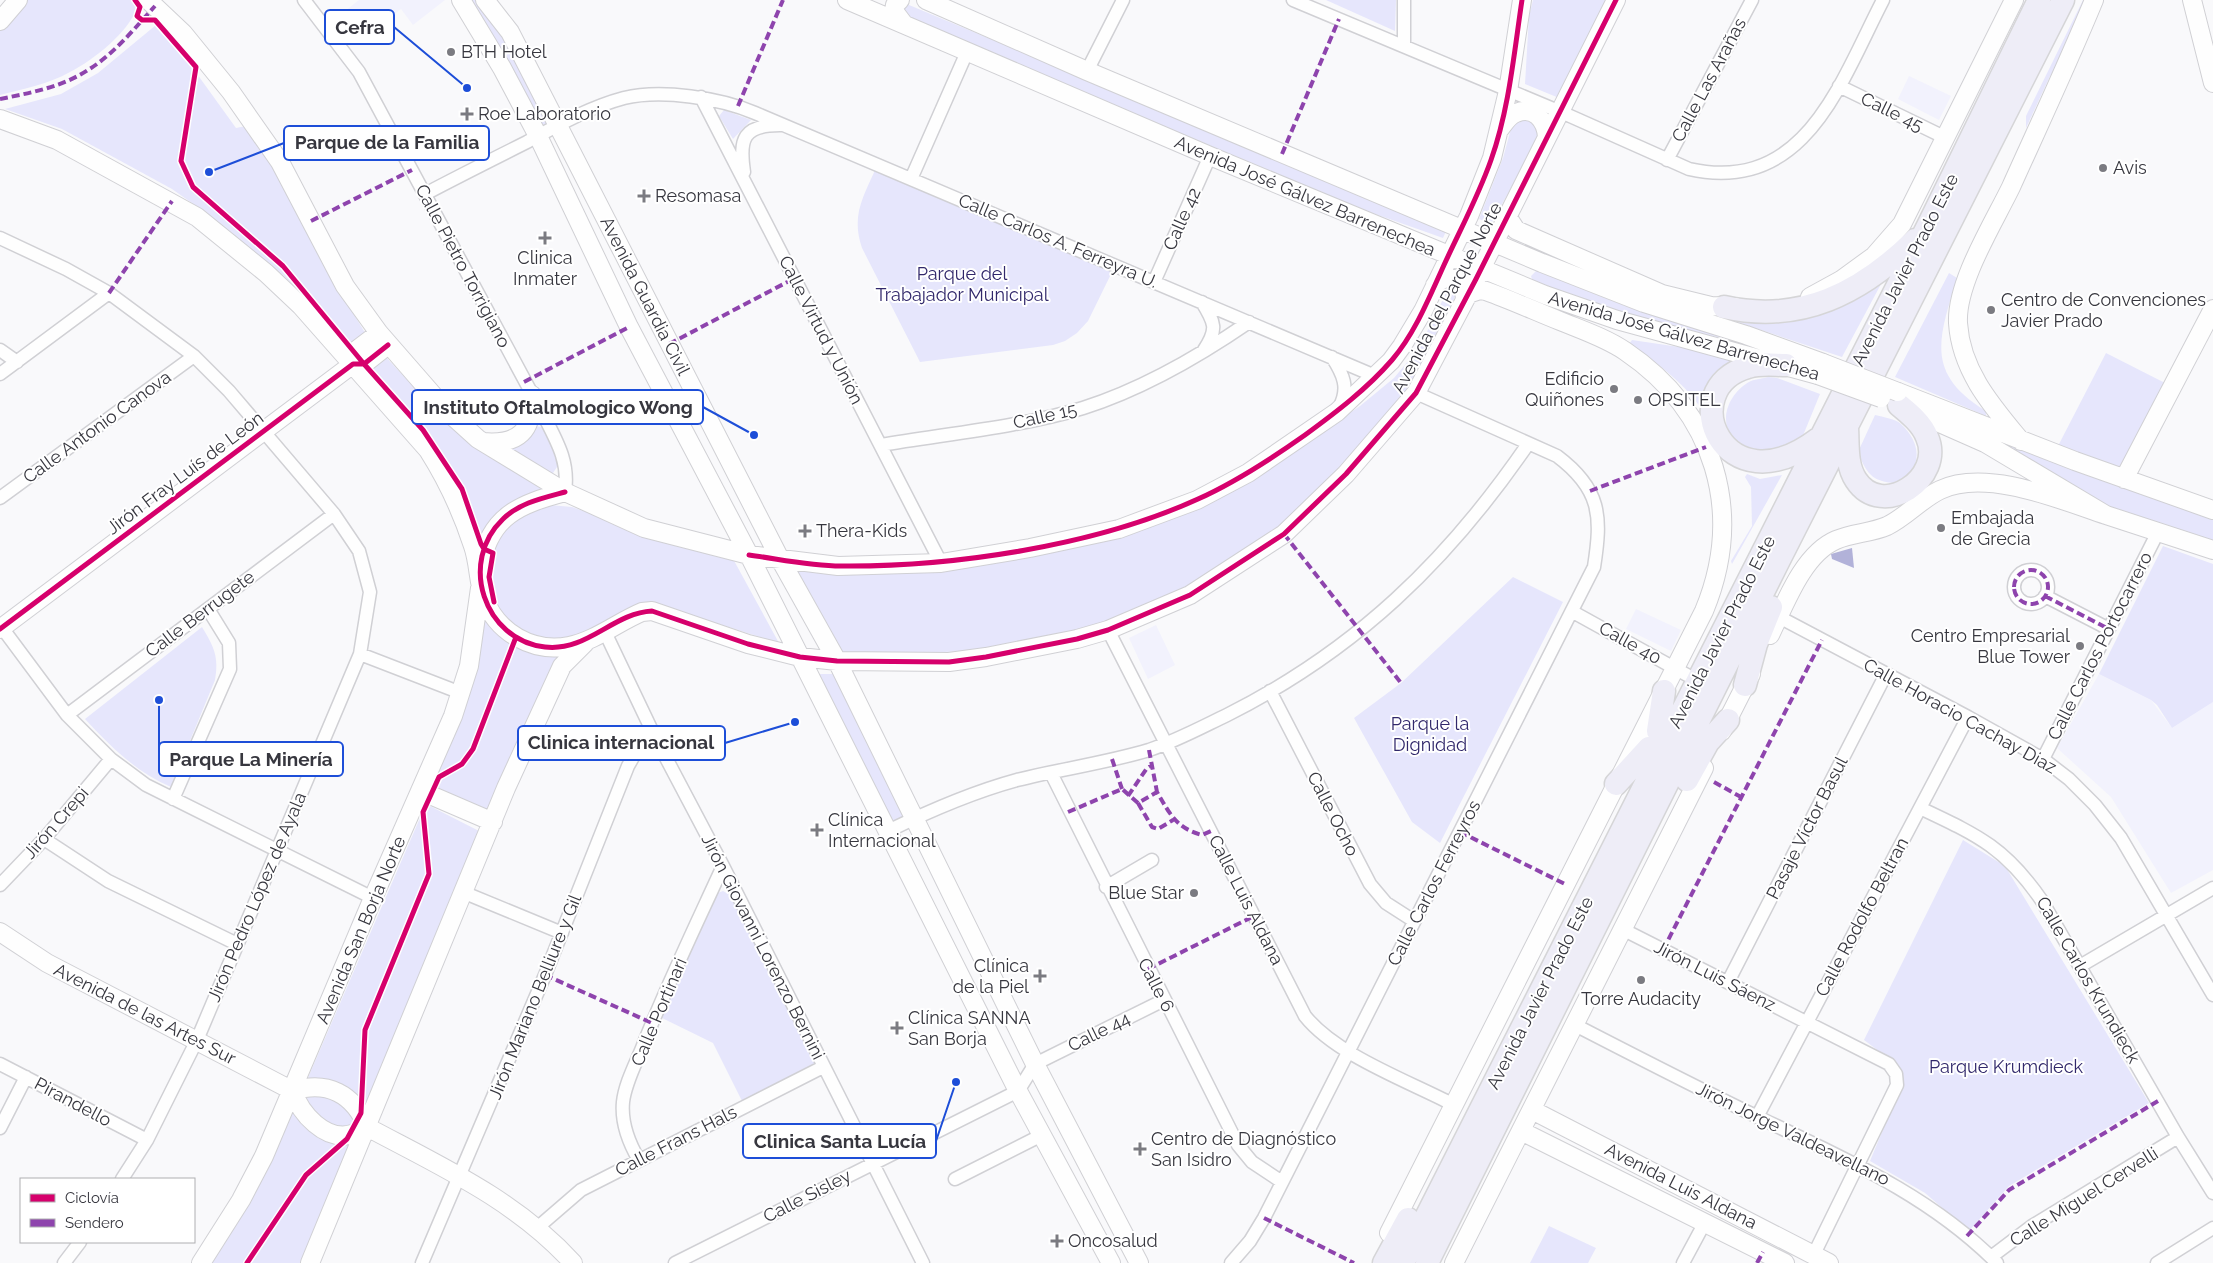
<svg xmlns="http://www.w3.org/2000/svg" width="2213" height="1263" font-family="Raleway,sans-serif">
<rect width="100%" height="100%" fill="#f9f9fb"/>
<path fill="#f2f2fd" d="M359 0H445L413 25 401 9 360 40 340 15Z
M1909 76 1951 96 1939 120 1898 99Z
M1636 609 1681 630 1671 651 1626 629Z
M1156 625 1175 665 1148 679 1129 638Z
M2099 674 2151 700 2172 728 2213 702V870L2171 893 2111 797 2057 748Z"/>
<path fill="#e6e6fc" d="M26 0H134L138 6C128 33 95 59 70 72 49 84 23 89 0 95V27Z
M467 0H477L499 30 549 123 540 126Z
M1326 0H1396L1395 31Z
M1533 0H1608L1559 98 1525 84 1529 16Z
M2083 0H2090L2056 73 2050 76 2026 128V116Z
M901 5H909L1447 229 1443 238 1361 209 902 16Z
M156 25 192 67 236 128 246 126 267 156 297 206 325 267 367 336 352 346 284 276 216 220 172 189 62 129 5 109 61 94 98 73Z
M724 110 751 120 733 139 719 116Z
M1523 119C1534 122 1539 125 1539 137L1491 224 1479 219 1503 158 1512 125Z
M876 168 1113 270 1088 321 1077 333 1065 341 1053 345 920 362 862 248C851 216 863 197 876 168Z
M1540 267C1596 298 1659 320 1720 334L1721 338C1656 325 1595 305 1533 282L1531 276Z
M1888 271 1842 357 1722 317H1757Z
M1949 273 1957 278C1939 338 1924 373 1986 411V416L1895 377Z
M1450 285 1459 289 1403 399 1367 442 1279 526 1166 601 1092 627 978 651 840 655 791 569 865 575 918 570 1098 540 1282 459 1360 406 1394 378 1419 348Z
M1632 340 1740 356 1731 364 1706 415C1683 381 1662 367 1629 344Z
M2106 353 2165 383 2121 469 2058 446Z
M384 355 422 396 490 456 546 492 479 541 442 453 367 370Z
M1768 377 1777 378 1820 394 1802 438 1791 450H1746C1741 446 1735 441 1731 436 1719 417 1730 393 1749 382 1754 379 1761 379 1768 377Z
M1875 415C1883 417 1896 419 1901 424 1922 444 1922 466 1900 484 1874 481 1868 478 1858 452Z
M536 426 545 428 561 461 553 473 548 475 510 452 511 447 524 440Z
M1997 437 2213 516V546L2085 499 1995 442Z
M1747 474 1760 479 1782 475 1732 564 1731 561 1752 526 1751 487 1745 477Z
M550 505 572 507 648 534 732 557 779 643 653 603 570 637 549 639 528 634 509 622 496 605 489 584V562L502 531 518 516Z
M2163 546 2213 564V702L2172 728 2157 705 2151 700 2099 674Z
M1513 577 1563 602 1440 843 1412 822 1354 718 1401 683Z
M485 621C506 646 531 655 563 657L489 810 441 791 433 785C455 732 473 677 485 621Z
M202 627C214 647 219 656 215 680L171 787C136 772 111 747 85 719Z
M815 674H833L908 819 894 825Z
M426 804 483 833 367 1111 307 1080Z
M1963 840 2005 866 2149 1103 2009 1186 1969 1231 1925 1193 1870 1161 1903 1081 1896 1064 1864 1040Z
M723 891 732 896 815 1064 742 1101 713 1043 660 1017 715 894Z
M313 1093 339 1102 355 1119V1123L351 1126C324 1128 318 1117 303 1096Z
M292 1109 352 1138 302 1263H210Z
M1549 1226 1596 1248 1588 1263H1530Z"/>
<path fill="#b2b2d9" d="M1852 548 1854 568 1832 559 1831 554Z"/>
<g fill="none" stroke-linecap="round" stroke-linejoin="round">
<defs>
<path id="street" d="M304 0 359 72 546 420C559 445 569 464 565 492
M1293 0 1570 116 1689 169C1805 195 1840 83 1883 0
M1404 46V0
M1087 71 1123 0
M1839 86 1946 138
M701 97 941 563
M1667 160 1752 0
M744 172C739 139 743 125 780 125
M911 179 967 52
M425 194C459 176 493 159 527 142 558 125 590 107 624 98 662 89 720 98 755 113L1375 376
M0 238 66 269 109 293 194 356 229 391 334 514 359 551 370 592 360 654 197 1040 147 1140 122 1179
M1154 282 1210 156
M1202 302C1215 323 1218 329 1204 350
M0 350 17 362
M1332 357C1343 374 1350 388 1339 408
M0 374 109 293
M881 445C945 434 1021 427 1083 408 1143 389 1198 357 1249 322
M0 498 194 356
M2014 587a17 17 0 1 1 34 0a17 17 0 1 1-34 0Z
M2045 596 2109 629
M1573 612 1687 675
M1779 617 1968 717 2043 759 2069 779 2095 805 2121 838 2213 995
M0 625 67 715 111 759 146 785 373 898
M604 630 655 737 723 866 923 1263
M1108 630 1305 1016C1336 1055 1408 1081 1452 1104
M360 654 461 693
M1270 691 1370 884 1386 903 1414 921
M67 715 334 514
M2043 759 2158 532
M1051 773 1238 1145 1252 1162 1282 1182
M173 799 230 669 229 643 208 609
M1920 808C1977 835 2005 847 2042 901L2178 1137 2213 1193
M888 831C929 811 973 792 1017 780 1061 769 1106 763 1149 750 1176 741 1202 727 1227 715 1356 650 1447 562 1528 444
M44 839 108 881 237 944
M0 885 44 839 111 759
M1106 887 1152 860
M465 893 562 933
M1624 930 1889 1064 1896 1074 1897 1085 1814 1254
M2080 966 2213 888
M1728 982 1886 674
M1575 1025C1637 1057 1699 1089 1762 1119 1847 1160 1929 1195 1997 1263
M0 1064 147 1140
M1757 1117 1968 717
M0 1128 26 1077
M639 1160C629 1143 621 1123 623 1102 625 1084 635 1065 642 1048 666 987 695 927 723 866
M955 1179 1042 1135
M537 1228 581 1190 823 1067
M1991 1257 2032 1226 2178 1137
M64 1263 80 1242
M422 1263 545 975 628 766 636 752 655 737
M675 1263 1018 1091 1035 1064 1164 1000
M1231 1263 1250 1241 1264 1218 1594 567C1602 516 1601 489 1557 456L1416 393
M1683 1263 1704 1224
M2157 1263 2213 1228"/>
<path id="secondary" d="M148 0 183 33 231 92 280 162 345 286 379 333 447 411 478 439 565 492 644 528 749 555 838 566 941 563 1030 548 1119 529 1197 500 1248 473 1337 412 1391 361 1402 346 1423 311 1469 216 1492 158 1508 91 1522 0
M461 0 502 68 538 136 629 327 749 555 1018 1091 1111 1263
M485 0 510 32 780 559 837 661 1035 1064 1139 1263
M847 0 1210 156 1545 295 1617 320 1818 375
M900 0 895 5 894 11 903 23
M926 0 1087 71 1542 263 1644 303 1746 335 1823 363
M2192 0 2213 83
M0 21 18 0
M0 119 57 140 197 217 266 273 301 306 428 450C447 480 462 512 473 546 479 563 478 582 484 598 497 633 533 653 569 646 595 641 618 622 642 612L652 611 748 644 800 657 837 661 949 662 986 657 1077 639 1108 630 1190 595 1284 534 1346 474 1416 393 1476 279 1616 0
M1499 130C1504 124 1508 116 1516 113 1534 105 1546 121 1547 137
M1507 216 1516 230 1662 294 1711 306 1735 307
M1435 285C1445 275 1456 276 1464 287L1465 300
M1810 297 1841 280 1874 256 1902 224 2014 0
M353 364 354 352 379 333
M1898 392 2075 461 2213 510
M1908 409 1985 443 2106 515 2213 550
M2021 441C1992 406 1961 371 1958 323 1956 283 1993 224 2011 187 2039 125 2068 63 2094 0
M483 442C519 445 533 431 532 395
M2124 479 2213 309
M481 566C489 516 520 504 565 492
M0 629 353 364H364L388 345
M1770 635C1785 604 1803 554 1836 540 1852 533 1871 533 1887 526 1906 517 1921 499 1940 490 1986 468 2061 500 2106 515
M1722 731 1751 674
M421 791 493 822
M0 932 47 963 293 1091
M293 1091C327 1080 354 1094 367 1127 440 1166 516 1200 573 1263
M293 1091C300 1113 325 1142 352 1134 357 1133 362 1129 367 1127
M1532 1110 1829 1263
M1521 1131 1785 1263
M1389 1233 1704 611C1745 512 1715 412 1625 351 1606 338 1582 330 1560 321 1535 311 1511 300 1486 291L1480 290 1468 294
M201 1263 241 1200 264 1156 373 898 453 716 469 666 480 588
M310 1263 506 788 562 666 585 643
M1454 1263 1704 768"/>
<path id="highway" d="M1724 307C1801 324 1861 293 1915 240
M1786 365C1773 365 1760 363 1748 367 1673 388 1723 511 1818 439
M1847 427C1848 445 1846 465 1856 480 1882 520 1945 478 1927 437 1922 424 1910 414 1899 405
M1745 685 1756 644 1771 607
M1658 731 1664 691
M1687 780 1708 742 1728 720
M1616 784 1649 748
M1384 1263 1408 1219
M1403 1263 1928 226 2039 0
M1427 1263 1778 562 2063 0"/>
</defs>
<use href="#street" stroke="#d0d0d4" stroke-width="15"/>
<use href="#secondary" stroke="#d0d0d4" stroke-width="20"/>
<use href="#highway" stroke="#d5d5d7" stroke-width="25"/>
<use href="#street" stroke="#fefefe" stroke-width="12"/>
<use href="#secondary" stroke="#fefefe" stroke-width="18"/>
<use href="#highway" stroke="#eeedf7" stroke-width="22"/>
<defs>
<path id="secondary-bridge" d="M1823 363 1898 392
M1818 375 1881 398"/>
</defs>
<use href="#secondary-bridge" stroke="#d0d0d4" stroke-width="20" stroke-linecap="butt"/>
<use href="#secondary-bridge" stroke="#fefefe" stroke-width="18"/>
<path stroke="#8e44ad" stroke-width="4" stroke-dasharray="8 4" stroke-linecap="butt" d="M0 99C30 93 62 87 88 70 114 54 134 29 155 6
M738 106 783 0
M1282 154 1339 19
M311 221 412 170
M109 293 172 201
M669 344 795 278
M524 382 629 327
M1590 491 1706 447
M1284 534 1401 683
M2014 587a17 17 0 1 1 34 0a17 17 0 1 1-34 0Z
M2045 596 2109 629
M1149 750 1157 792
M1112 759 1122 789
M1714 782 1741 797
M1128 796 1147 768 1152 765
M1138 803 1152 827 1158 829 1173 820
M1068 812 1122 789 1138 803 1157 792C1170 814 1176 828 1202 835L1211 831
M1460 832 1567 885
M1663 950 1822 640
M1148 969 1254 916
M545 975 652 1023
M1264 1218 1354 1263
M1967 1236 2009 1190 2158 1101
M1757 1263 1763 1252"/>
<defs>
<path id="cycleway" d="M135 0 140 7 137 16 142 20H155L196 67 181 161 193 187 283 266 364 364 423 430 462 489 481 544 484 549 493 553 489 577 494 602
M565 492C543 498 519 503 503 519 458 562 484 640 545 647 587 652 613 613 652 611L748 644 800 657 837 661 949 662 986 657 1077 639 1108 630 1190 595 1284 534 1346 474 1416 393 1476 279 1616 0
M749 555C779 559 810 566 841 566 953 567 1095 546 1198 499 1236 482 1271 459 1305 435 1335 413 1367 389 1392 360 1415 333 1429 298 1444 265 1460 230 1478 197 1491 160 1509 110 1514 53 1522 0
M0 629 353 364H364L388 345
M247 1263 306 1175 347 1139 361 1113 365 1030 429 874 423 812 439 777 462 764 473 749 516 637"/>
</defs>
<use href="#cycleway" stroke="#fff" stroke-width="8"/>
<use href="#cycleway" stroke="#d6006c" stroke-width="5"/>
</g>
<g fill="#7b7b81" stroke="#fff" stroke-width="2">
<circle cx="451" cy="52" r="5"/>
<path d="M464.5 106.5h5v5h5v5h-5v5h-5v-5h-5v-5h5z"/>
<circle cx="2103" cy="168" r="5"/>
<path d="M641.5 188.5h5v5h5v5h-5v5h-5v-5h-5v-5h5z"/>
<path d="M542.5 230.5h5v5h5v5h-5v5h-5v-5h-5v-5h5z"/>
<circle cx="1991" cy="310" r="5"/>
<circle cx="1614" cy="389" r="5"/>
<circle cx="1638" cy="400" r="5"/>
<circle cx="1941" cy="528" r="5"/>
<path d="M802.5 523.5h5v5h5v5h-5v5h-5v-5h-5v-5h5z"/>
<circle cx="2080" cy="646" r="5"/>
<path d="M814.5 822.5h5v5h5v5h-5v5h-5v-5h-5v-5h5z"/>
<circle cx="1194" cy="893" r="5"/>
<path d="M1037.5 968.5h5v5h5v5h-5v5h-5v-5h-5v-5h5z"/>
<circle cx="1641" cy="980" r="5"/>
<path d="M894.5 1020.5h5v5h5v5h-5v5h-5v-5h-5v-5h5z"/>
<path d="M1137.5 1141.5h5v5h5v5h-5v5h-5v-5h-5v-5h5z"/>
<path d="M1054.5 1233.5h5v5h5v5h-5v5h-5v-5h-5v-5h5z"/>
</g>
<g text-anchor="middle" stroke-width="4" stroke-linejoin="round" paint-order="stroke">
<g font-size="18" fill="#37373f" stroke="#fff" text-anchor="start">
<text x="461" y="58">BTH Hotel</text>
<text x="478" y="120">Roe Laboratorio</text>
<text x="2113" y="174">Avis</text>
<text x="655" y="202">Resomasa</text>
<text x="545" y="264" text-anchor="middle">Clinica<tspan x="545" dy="21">Inmater</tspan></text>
<text x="2001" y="306">Centro de Convenciones<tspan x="2001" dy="21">Javier Prado</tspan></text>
<text x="1604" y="385" text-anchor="end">Edificio<tspan x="1604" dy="21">Quiñones</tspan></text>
<text x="1648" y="406">OPSITEL</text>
<text x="1951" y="524">Embajada<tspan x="1951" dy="21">de Grecia</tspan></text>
<text x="816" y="537">Thera-Kids</text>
<text x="2070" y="642" text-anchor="end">Centro Empresarial<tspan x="2070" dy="21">Blue Tower</tspan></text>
<text x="828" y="826">Clínica<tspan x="828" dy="21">Internacional</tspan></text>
<text x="1184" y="899" text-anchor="end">Blue Star</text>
<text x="1029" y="972" text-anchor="end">Clínica<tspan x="1029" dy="21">de la Piel</tspan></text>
<text x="1641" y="1005" text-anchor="middle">Torre Audacity</text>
<text x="908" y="1024">Clínica SANNA<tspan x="908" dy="21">San Borja</tspan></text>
<text x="1151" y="1145">Centro de Diagnóstico<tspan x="1151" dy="21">San Isidro</tspan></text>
<text x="1068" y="1247">Oncosalud</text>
</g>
<g font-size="18" fill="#37373f" stroke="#fff">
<text transform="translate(1709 80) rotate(-62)" y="6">Calle Las Arañas</text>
<text transform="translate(1892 112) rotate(26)" y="6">Calle 45</text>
<text transform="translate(1305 196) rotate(23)" y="6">Avenida José Gálvez Barrenechea</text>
<text transform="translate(1182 219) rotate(-66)" y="6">Calle 42</text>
<text transform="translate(1058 241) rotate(23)" y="6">Calle Carlos A. Ferreyra U.</text>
<text transform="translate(463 266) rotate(62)" y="6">Calle Pietro Torrigiano</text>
<text transform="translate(1905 270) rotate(-63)" y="6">Avenida Javier Prado Este</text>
<text transform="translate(645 296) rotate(63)" y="6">Avenida Guardia Civil</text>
<text transform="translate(1447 298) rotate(-62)" y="6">Avenida del Parque Norte</text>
<text transform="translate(821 330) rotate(63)" y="6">Calle Virtud y Unión</text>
<text transform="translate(1684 336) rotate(16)" y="6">Avenida José Gálvez Barrenechea</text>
<text transform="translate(1045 416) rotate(-13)" y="6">Calle 15</text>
<text transform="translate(97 427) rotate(-36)" y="6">Calle Antonio Canova</text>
<text transform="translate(185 473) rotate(-37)" y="6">Jirón Fray Luís de León</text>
<text transform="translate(200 614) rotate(-37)" y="6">Calle Berrugete</text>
<text transform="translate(1722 632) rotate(-63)" y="6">Avenida Javier Prado Este</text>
<text transform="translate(1630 643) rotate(29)" y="6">Calle 40</text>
<text transform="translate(2100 646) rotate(-63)" y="6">Calle Carlos Portocarrero</text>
<text transform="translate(1960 716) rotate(29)" y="6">Calle Horacio Cachay Diaz</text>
<text transform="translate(1333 814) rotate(63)" y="6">Calle Ocho</text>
<text transform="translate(56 823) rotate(-49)" y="6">Jirón Crepi</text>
<text transform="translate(1807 828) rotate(-63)" y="6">Pasaje Víctor Basul</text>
<text transform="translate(1434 883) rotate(-63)" y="6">Calle Carlos Ferreyros</text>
<text transform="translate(257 897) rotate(-67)" y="6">Jirón Pedro López de Ayala</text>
<text transform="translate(1246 900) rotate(63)" y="6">Calle Luis Aldana</text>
<text transform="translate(1862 917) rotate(-62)" y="6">Calle Rodolfo Beltran</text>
<text transform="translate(361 930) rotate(-67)" y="6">Avenida San Borja Norte</text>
<text transform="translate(763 947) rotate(63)" y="6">Jirón Giovanni Lorenzo Bernini</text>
<text transform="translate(1715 976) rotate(27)" y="6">Jirón Luis Sáenz</text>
<text transform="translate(2088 980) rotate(60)" y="6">Calle Carlos Krundieck</text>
<text transform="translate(1156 985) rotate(63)" y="6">Calle 6</text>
<text transform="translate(1540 993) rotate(-63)" y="6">Avenida Javier Prado Este</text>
<text transform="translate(535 997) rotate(-68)" y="6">Jirón Mariano Belliure y Gil</text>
<text transform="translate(659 1012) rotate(-67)" y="6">Calle Portinari</text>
<text transform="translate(145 1014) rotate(27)" y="6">Avenida de las Artes Sur</text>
<text transform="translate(1099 1032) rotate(-26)" y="6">Calle 44</text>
<text transform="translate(73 1102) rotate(28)" y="6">Pirandello</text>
<text transform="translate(1793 1134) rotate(26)" y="6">Jirón Jorge Valdeavellano</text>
<text transform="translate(676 1141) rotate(-27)" y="6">Calle Frans Hals</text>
<text transform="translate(1681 1186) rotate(27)" y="6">Avenida Luis Aldana</text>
<text transform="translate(807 1196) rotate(-27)" y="6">Calle Sisley</text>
<text transform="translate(2084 1197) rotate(-32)" y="6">Calle Miguel Cervelli</text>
</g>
<g font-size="18" fill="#31286b" stroke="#fff">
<text x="962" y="280">Parque del<tspan x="962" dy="21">Trabajador Municipal</tspan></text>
<text x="1430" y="730">Parque la<tspan x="1430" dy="21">Dignidad</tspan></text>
<text x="2006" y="1073">Parque Krumdieck</text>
</g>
</g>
<path fill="none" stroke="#1d4ed8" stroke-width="2" d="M467 88L394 27M209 172L284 143M754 435L703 407M795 722L725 743M159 700L159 759M956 1082L936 1141"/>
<g fill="#1d4ed8" stroke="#fff" stroke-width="2">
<circle cx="467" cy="88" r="5"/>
<circle cx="209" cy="172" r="5"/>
<circle cx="754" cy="435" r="5"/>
<circle cx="795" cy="722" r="5"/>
<circle cx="159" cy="700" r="5"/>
<circle cx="956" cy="1082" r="5"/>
</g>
<g fill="#fff" stroke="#1d4ed8" stroke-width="2">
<rect x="325" y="10" width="69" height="34" rx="5"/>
<rect x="284" y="126" width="205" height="34" rx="5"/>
<rect x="412" y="390" width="291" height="34" rx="5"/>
<rect x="518" y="726" width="207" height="34" rx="5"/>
<rect x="159" y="742" width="184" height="34" rx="5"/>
<rect x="743" y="1124" width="193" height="34" rx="5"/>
</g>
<g font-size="19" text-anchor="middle" font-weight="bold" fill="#37373f">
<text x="360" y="34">Cefra</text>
<text x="387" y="149">Parque de la Familia</text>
<text x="558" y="414">Instituto Oftalmologico Wong</text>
<text x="621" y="749">Clinica internacional</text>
<text x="251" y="766">Parque La Minería</text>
<text x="840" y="1148">Clinica Santa Lucía</text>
</g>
<rect x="20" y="1178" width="175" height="65" fill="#ffffff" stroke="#afafb2"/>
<rect x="30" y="1194" width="25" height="8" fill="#d6006c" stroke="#afafb2"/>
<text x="65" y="1203" font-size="15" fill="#37373f">Ciclovía</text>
<rect x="30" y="1219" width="25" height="8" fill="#8e44ad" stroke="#afafb2"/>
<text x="65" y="1228" font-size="15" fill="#37373f">Sendero</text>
</svg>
